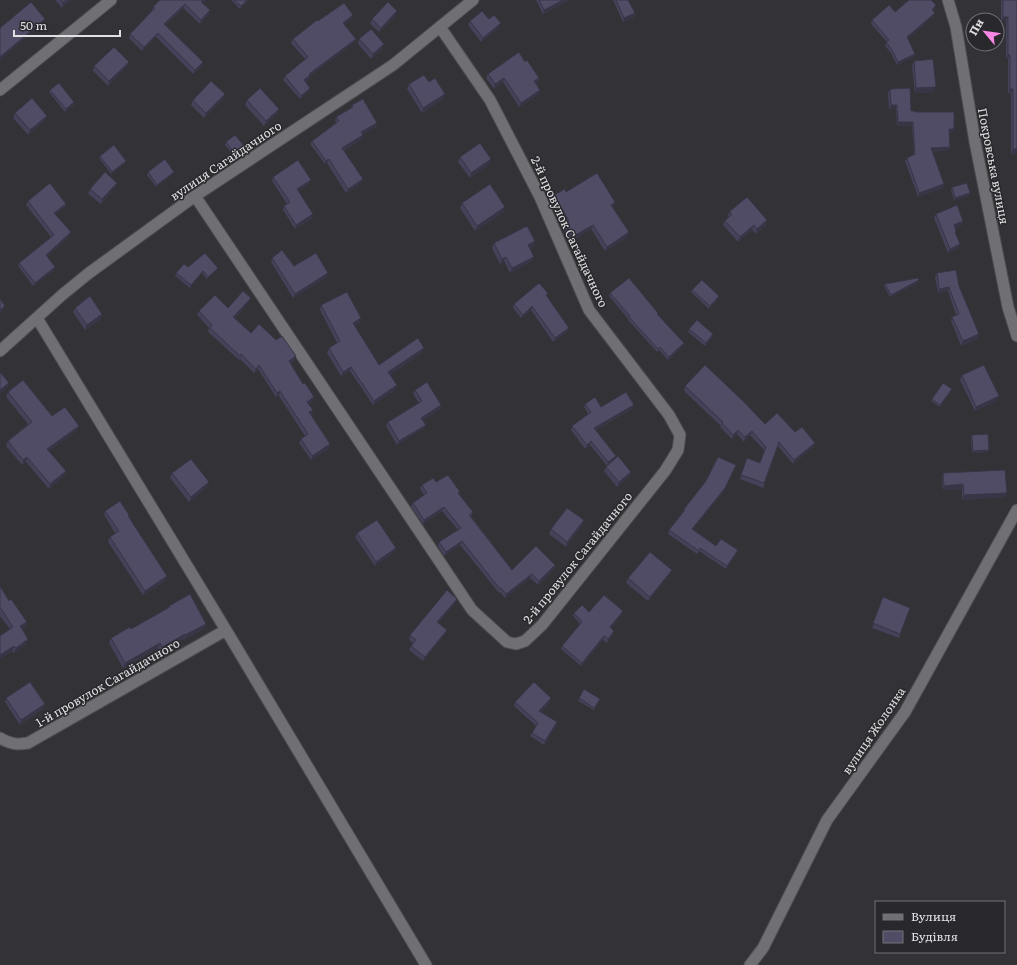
<svg xmlns="http://www.w3.org/2000/svg" width="1017" height="965" font-family="Literata,serif">
<rect width="100%" height="100%" fill="#333236"/>
<g fill="none" stroke-linecap="round" stroke-linejoin="round">
<defs>
<path id="minor" d="M0 90 111 0
M195 196 472 610 507 642 516 644 525 641 542 625 665 471 678 450 680 435 669 415 589 310 540 197 490 100 440 27
M37 318 226 630 426 965
M0 351 62 295 89 273 195 196 393 65 473 0
M0 738C10 744 17 745 28 743L226 630
M750 965 763 948 827 820 905 712 1017 510"/>
<path id="tertiary" d="M948 0 956 27 975 142 1008 307 1017 336"/>
</defs>
<use href="#minor" stroke="#4e4e51" stroke-width="13"/>
<use href="#tertiary" stroke="#4e4e51" stroke-width="13"/>
<use href="#minor" stroke="#707074" stroke-width="11"/>
<use href="#tertiary" stroke="#707074" stroke-width="11"/>
</g>
<path fill="#454158" d="M55 0H71L62 8Z
M206 0 203 3 210 10 209 14 200 24 183 8 166 25 203 62 202 66 193 74 156 37 142 51 129 38 130 34 152 11 153 7Z
M231 0H249L240 9Z
M536 0H568V1L543 14Z
M613 0H628L635 13 634 17 623 22Z
M1001 0H1017V153L1011 154V93L1008 94V59H1006V21H1001Z
M935 9 933 11V16L908 39 915 54 914 57 897 65 891 53 885 46 887 42 871 24 872 20 895 12Z
M395 16 379 32 370 24 372 19Z
M352 19 344 24 355 42 310 76 309 79 306 82 309 91 300 99 283 80 285 76 305 59 291 43 293 39 318 21Z
M489 19 499 28 481 42 468 25 470 21Z
M359 39 384 44 382 49 371 59 358 44Z
M914 61 934 92 915 93 912 66Z
M129 62 127 66 108 86 93 71 94 66Z
M525 62 539 78 538 82 536 83 540 90 539 94 519 107 503 82 494 89 486 78 488 74Z
M429 82 443 99 422 113 407 89 409 84Z
M890 89 911 111 915 112 953 133H949L950 147 949 150 933 152 944 184 943 188 918 197 905 161 907 158 914 154 912 126H897L896 108 889 109 888 93Z
M50 90 74 105 65 112 49 92Z
M223 99 204 118 191 105 193 100Z
M247 100 279 109 277 114 264 126 245 105Z
M352 105 376 127 363 134V135L362 139 344 150 361 183 346 193 327 163 325 164 310 144 312 141 336 123 335 120 336 117 351 108Z
M15 113 47 116 45 120 28 135 13 118Z
M226 142 245 147 244 150 235 157 225 145Z
M100 156 126 161 125 163 111 174 99 158Z
M460 157 490 164 470 178 458 162Z
M148 172 173 174 156 187 147 175Z
M273 177 309 183 298 191 312 218 295 229 283 210 284 206 287 204 272 181Z
M117 183 115 187 101 204 88 194 90 189Z
M952 187 969 196 954 200 951 190Z
M566 192 615 202 613 207 628 237 605 251 591 229 571 242 562 228 564 224 566 223 552 200 554 195Z
M28 201 66 204 65 207 55 214 70 236 47 256 54 270 33 286 18 266 19 263 51 237 26 205Z
M462 203 504 212 475 231 460 208Z
M729 212 766 225 756 234 752 230 738 242 723 225 725 221 729 217 728 216Z
M936 214 962 225 955 228 956 231 955 233 959 248 948 253 934 218Z
M535 241 533 246 530 248 532 261 510 273 504 261 500 264 492 248 494 243Z
M272 258 294 266 327 277 293 298 271 262Z
M188 267 217 270 207 279 202 273 190 288 175 276 176 273Z
M937 273 959 286 978 339 961 346 951 321 952 317 956 315 948 291 938 293 935 277Z
M918 283 890 297 884 286 885 284Z
M692 290 719 296 718 299 709 309 691 292Z
M610 293 658 313 657 315 684 343 683 346 668 360 659 350 657 352 628 320V319L609 296Z
M547 296 568 331 553 342 531 310 521 318 513 308 514 304Z
M249 302 235 318 251 333 295 360 290 364 312 401 309 404 313 410 311 415 330 444 328 449 311 460 299 443 301 439 305 436 279 396 276 397 258 369 254 373 240 359 239 360 208 332 209 328 197 315 199 311 228 308Z
M321 305 361 318 359 323 354 326 379 365 423 352 390 375 397 385 395 390 373 405 350 371 341 376 327 353 329 348 337 343 320 310Z
M75 308 102 314 101 319 85 330 73 312Z
M689 329 713 334V337L705 346 688 332Z
M962 375 997 401 975 411 960 380Z
M685 386 765 424 795 432 815 443 813 447 793 464 778 446 763 488 740 479 747 458 760 463 765 451 750 435 744 442 737 434 732 439 720 427 721 426 684 391Z
M952 389 951 391 940 407 931 401 932 399Z
M415 390 441 405 440 409 423 420 424 428 397 445 386 426 388 422 419 403 413 394Z
M8 392 52 416 79 426 77 430 49 451 66 471 64 476 49 489 26 462 22 465 6 446 8 441 28 424 6 397Z
M585 404 601 407 632 409 595 430 616 456 614 459 607 466 590 445 585 449 571 430 572 426 588 414 584 407Z
M972 435 988 452 972 453 971 437Z
M606 467 631 472 629 477 617 487 604 471Z
M735 468 724 491 693 529 716 546 737 553 726 569 699 551 697 554 668 534 669 530 683 512 684 509Z
M172 473 209 482 207 487 189 502 170 478Z
M943 473 1007 493 1005 497 962 500V489L943 490 942 478Z
M436 482 459 494 473 512 471 516 512 570 555 565 554 569 538 585 530 578 505 598 500 592 499 593 460 545 444 556 438 546 439 542 458 530 442 511 423 524 411 507 413 503 424 495 420 489 422 485Z
M105 511 129 515V516L165 581 143 595 108 542 110 537 115 533 104 515Z
M584 520 582 525 566 547 549 534 551 529Z
M357 533 394 552 375 566 355 537Z
M672 570 670 574 648 601 626 583 628 578Z
M0 586 25 627 22 629 28 639 26 644 14 653 12 651 0 659V636L10 629 0 616Z
M883 597 910 608 899 638 872 628Z
M457 599 455 603 438 623 447 630 445 634 423 661 409 650 411 646 413 643 409 640 410 635 433 608 434 606Z
M169 606 206 624 204 629 184 640 183 639 160 652 158 648 123 668 109 643 111 638 131 629 168 608Z
M623 611 622 614 611 628 613 634 607 643 603 640 581 666 561 649 562 646 580 624 573 616 574 613Z
M6 698 43 709 20 725 5 702Z
M579 698 600 699 594 710 578 701Z
M515 702H550L541 712 557 722 556 726 544 745 530 736 532 733 536 726 514 706Z"/>
<path fill="#383547" d="M67 0H71L62 8 63 3Z
M203 0H206L200 6 201 2Z
M247 0H249L240 9 241 6Z
M563 0H568V1L543 14 544 10Z
M185 4 183 8 163 28 164 24Z
M936 5 935 9 930 13 932 10Z
M210 10 209 14 200 24 201 20Z
M397 11 395 16 379 32 381 28Z
M635 13 634 17 623 22 624 18Z
M935 13 933 16 906 41 907 37Z
M353 15 352 19 342 26 343 23Z
M1003 17H1008L1006 21H1001Z
M45 19 43 23 0 60V57Z
M501 23 499 28 481 42 483 38Z
M158 33 156 37 142 51 144 47Z
M356 39 355 42 310 76 309 79 303 84 304 80 309 74Z
M384 44 382 49 371 59 373 54Z
M915 54 914 57 897 65 898 62Z
M1008 55H1010L1008 59H1006Z
M129 62 127 66 108 86 109 81Z
M203 62 202 66 193 74 195 70Z
M504 78 503 82 494 89 495 84Z
M539 78 538 82 533 85 534 81Z
M936 87 934 92 915 93 916 88Z
M310 88 309 91 300 99 301 96Z
M1010 89H1013L1011 93 1008 94Z
M540 90 539 94 519 107 521 103Z
M225 94 223 99 204 118 206 113Z
M445 94 443 99 422 113 423 108Z
M74 102V105L65 112 66 109Z
M891 105H897L896 108 889 109Z
M279 109 277 114 264 126 266 121Z
M47 116 45 120 28 135 30 130Z
M898 122H913L912 126H897Z
M377 123 376 127 360 136 361 132Z
M949 129H954L953 133H947Z
M363 135 362 139 341 151 342 148Z
M245 147 244 150 235 157 236 155Z
M950 147 949 150 930 152 931 148Z
M1013 149H1017V153L1011 154Z
M329 159 327 163 325 164 326 161Z
M491 159 490 164 470 178 471 173Z
M126 161 125 163 111 174 112 172Z
M174 172 173 174 156 187 157 185Z
M363 179 361 183 346 193 348 189Z
M311 180 309 183 295 193 297 189Z
M117 183 115 187 101 204 102 199Z
M944 184 943 188 918 197 919 193Z
M970 193 969 196 954 200 955 198Z
M615 202 614 207 610 209 611 205Z
M66 204 65 207 53 217 54 213Z
M505 207 504 212 475 231 477 226Z
M313 214 312 218 295 229 296 225Z
M767 220 766 225 756 234 757 229Z
M963 221 962 225 952 229 954 225Z
M593 225 591 229 571 242 572 237Z
M754 225 752 230 738 242 740 237Z
M71 232 70 236 44 258 46 255Z
M629 232 628 237 605 251 607 247Z
M535 241 533 246 526 249 528 245Z
M960 244 959 248 948 253 950 249Z
M506 257 504 261 500 264 502 259Z
M534 257 532 261 510 273 512 268Z
M55 267 54 270 33 286 35 283Z
M218 268 217 270 207 279 208 277Z
M203 271 202 273 190 288 191 285Z
M328 273 327 277 293 298 295 294Z
M919 280 918 283 890 297 891 295Z
M949 287 948 291 938 293 939 289Z
M719 296 718 299 709 309 710 306Z
M251 298 249 302 232 321 233 317Z
M5 306 3 310 0 313V310Z
M532 306 531 310 521 318 523 315Z
M102 314 101 319 85 330 87 325Z
M361 318 359 323 351 328 353 323Z
M569 328 568 331 553 342 555 338Z
M713 334V337L705 346 706 343Z
M979 334 978 339 961 346 963 341Z
M684 343 683 346 668 360 669 357Z
M424 348 423 352 387 377 388 372Z
M296 356 295 360 287 366 289 361Z
M259 365 258 369 254 373 256 369Z
M351 367 350 371 341 376 343 372Z
M9 383 7 388 0 393V390Z
M397 385 395 390 373 405 374 401Z
M952 389 951 391 940 407V405Z
M280 391 279 396 276 397 277 393Z
M999 396 997 401 975 411 976 407Z
M314 397 312 401 306 406 307 402Z
M441 405 440 409 420 422 421 418Z
M634 405 632 409 592 431 594 428Z
M313 410 311 414 308 417 309 412Z
M426 425 424 428 397 445 399 441Z
M79 426 77 430 45 454 47 449Z
M738 430 737 434 732 439 733 435Z
M752 431 750 435 744 442 745 437Z
M591 441 590 445 585 449 587 445Z
M815 443 813 447 793 464 794 460Z
M330 444 328 449 311 460 312 456Z
M989 450 988 452 972 453 973 451Z
M616 456 614 459 607 466 608 462Z
M27 457 26 462 22 465 23 460Z
M736 465 724 491 691 532 692 529Z
M66 471 64 476 49 489 50 484Z
M631 472 629 477 617 487 619 482Z
M209 482 207 487 189 502 191 497Z
M963 484 962 489 943 490 944 486Z
M1007 493 1005 497 962 500 964 495Z
M444 507 442 511 423 524 424 520Z
M584 520 582 525 566 547 567 542Z
M462 541 460 545 444 556 446 552Z
M396 548 394 552 375 566 376 562Z
M738 550 737 553 726 569 727 566Z
M555 565 554 569 538 585 539 581Z
M672 570 670 574 648 601 650 597Z
M532 574 530 578 505 598 506 594Z
M167 576 165 581 143 595 145 591Z
M457 599 455 603 435 626 437 622Z
M623 611 622 614 609 631 610 627Z
M27 622 25 627 18 632 20 626Z
M206 624 204 629 184 640 185 635Z
M447 630 445 634 423 661 425 657Z
M614 631 613 634 607 643 608 639Z
M185 634 183 639 160 652 162 647Z
M604 636 603 640 581 666 582 663Z
M28 639 26 644 14 653 16 648Z
M160 643 158 648 123 668 125 663Z
M14 646 12 651 0 659V655Z
M551 698 550 702 538 715 539 711Z
M45 704 43 709 20 725 21 720Z
M557 722 556 726 544 745 545 741Z"/>
<path fill="#504c66" stroke="#383547" d="M61 0H67L63 3Z
M160 0H203L201 2 210 10 201 20 185 4 164 24 203 62 195 70 158 33 144 47 130 34 155 8 153 7Z
M234 0H247L241 6Z
M539 0H563L544 10Z
M616 0H628L635 13 624 18Z
M909 0H931L936 5 932 10 935 13 907 37 915 54 898 62 892 50 886 42 889 40 872 20 889 5 895 12Z
M1003 0H1017V149H1013V89H1010V55H1008V17H1003Z
M31 2 45 19 0 57V28Z
M388 2 397 11 381 28 372 19Z
M344 3 353 15 343 23 356 39 309 74 310 75 304 80 310 88 301 96 285 76 308 57 293 39 317 20 318 21Z
M482 11 489 19 494 15 501 23 483 38 470 21Z
M371 29 384 44 373 54 359 39Z
M114 47 129 62 109 81 94 66Z
M519 52 525 62 527 60 539 78 534 81 540 90 521 103 504 78 495 84 488 74Z
M933 59 936 87 916 88 914 61Z
M424 75 429 82 435 78 445 94 423 108 409 84Z
M211 81 225 94 206 113 193 100Z
M59 83 74 102 66 109 50 90Z
M260 88 279 109 266 121 247 100Z
M910 88 911 111H915V112H954V129H949L950 147 931 148 944 184 919 193 907 158 915 154 913 122H898L897 105H891L890 89Z
M32 98 47 116 30 130 15 113Z
M363 99 377 123 361 132 363 135 342 148 363 179 348 189 329 159 326 161 312 141 339 121 336 117 353 107 352 105Z
M235 135 245 147 236 155 226 142Z
M480 143 491 159 471 173 460 157Z
M114 145 126 161 112 172 100 156Z
M165 159 174 172 157 185 148 172Z
M298 160 311 180 297 189 313 214 296 225 284 206 290 202 273 177Z
M105 172 117 183 102 199 90 189Z
M597 173 615 202 611 205 629 232 607 247 593 225 572 237 564 224 569 221 554 195 565 189 566 192Z
M50 183 66 204 54 213 71 232 46 255 55 267 35 283 19 263 54 235 28 201Z
M967 183 970 193 955 198 952 187Z
M490 184 505 207 477 226 462 203Z
M747 197 767 220 757 229 754 225 740 237 725 221 732 214 729 212Z
M957 205 963 221 954 225 956 231 955 232 960 244 950 249 936 214Z
M527 226 535 241 528 245 534 257 512 268 506 257 502 259 494 243Z
M282 250 294 266 316 253 328 273 295 294 272 258Z
M205 253 218 268 208 277 203 271 191 285 176 273 184 264 188 267Z
M956 270 959 286 979 334 963 341 952 317 959 314 949 287 939 289 937 273Z
M629 278 658 313 657 314 684 343 669 357 660 347 658 349 629 317 630 316 610 293Z
M918 278 919 280 891 295 885 284Z
M702 280 719 296 710 306 692 290Z
M539 283 548 293 546 295 569 328 555 338 532 306 523 315 514 304Z
M243 291 251 298 233 317 251 333 259 324 276 340 282 336 296 356 289 361 303 384 305 383 314 397 307 402 313 410 309 412 330 444 312 456 301 439 308 434 280 391 277 393 259 365 256 369 241 354 240 356 210 328 212 325 199 311 215 295 228 308Z
M347 292 361 318 353 323 379 365 418 338 424 348 388 372 397 385 374 401 351 367 343 372 329 348 340 341 321 305Z
M90 296 102 314 87 325 75 308Z
M0 299 5 306 0 310Z
M697 320 713 334 706 343 689 329Z
M705 365 744 402 765 424 777 413 795 432 802 427 815 443 794 460 779 442 764 483 741 475 747 458 760 463 766 447 752 431 745 437 738 430 733 435 722 423 723 422 685 386Z
M984 365 999 396 976 407 962 375Z
M0 372 9 383 0 390Z
M23 380 52 416 65 407 79 426 47 449 66 471 50 484 27 457 23 460 8 441 32 422 8 392Z
M427 382 441 405 421 418 426 425 399 441 388 422 422 401 415 390Z
M943 383 952 389 940 405 932 399Z
M626 392 634 405 594 428 616 456 608 462 591 441 587 445 572 426 591 412 585 404 595 397 601 407Z
M988 434 989 450 973 451 972 435Z
M618 456 631 472 619 482 606 467Z
M718 457 736 465 725 488 692 529 716 546 721 539 738 550 727 566 700 548 699 551 669 530 685 510 684 509 706 481Z
M191 459 209 482 191 497 172 473Z
M1005 470 1007 493 964 495 963 484 944 486 943 473Z
M448 475 460 492 458 493 473 512 469 515 512 570 536 546 555 565 539 581 532 574 506 594 501 588 500 589 462 541 446 552 439 542 461 528 444 507 424 520 413 503 427 493 422 485 433 478 436 482Z
M120 501 129 515 128 516 167 576 145 591 110 537 119 531 105 511Z
M567 508 584 520 567 542 551 529Z
M377 520 396 548 376 562 357 533Z
M650 552 672 570 650 597 628 578Z
M0 586 9 601 11 599 27 622 20 626 28 639 16 648 14 646 0 655V636L13 627 0 607Z
M447 590 457 599 437 622 447 630 425 657 411 646 416 640 410 635 434 606Z
M190 594 206 624 185 635V634L162 647 160 643 125 663 111 638 130 627 131 629 170 607 169 606Z
M604 595 623 611 610 627 614 631 608 639 604 636 582 663 562 646 582 622 574 613 582 605 589 612Z
M883 597 910 608 900 634 873 623Z
M30 682 45 704 21 720 6 698Z
M534 682 551 698 539 711 557 722 545 741 532 733 538 723 515 702Z
M584 689 600 699 594 708 579 698Z"/>
<g text-anchor="middle" stroke-width="3" stroke-linejoin="round" paint-order="stroke">
<g font-size="12" fill="#e1e1e4" stroke="#29282c">
<text transform="translate(226 161) rotate(-34)" y="4">вулиця Сагайдачного</text>
<text transform="translate(993 166) rotate(79)" y="4">Покровська вулиця</text>
<text transform="translate(569 232) rotate(65)" y="4">2-й провулок Сагайдачного</text>
<text transform="translate(578 558) rotate(-51)" y="4">2-й провулок Сагайдачного</text>
<text transform="translate(108 683) rotate(-30)" y="4">1-й провулок Сагайдачного</text>
<text transform="translate(874 731) rotate(-56)" y="4">вулиця Жолонка</text>
</g>
</g>
<rect x="875" y="901" width="130" height="52" fill="#29282c" stroke="#737276"/>
<rect x="883" y="914" width="20" height="6" fill="#707074" stroke="#737276"/>
<text x="911" y="921" font-size="12" fill="#e1e1e4">Вулиця</text>
<rect x="883" y="931" width="20" height="12" fill="#504c66" stroke="#737276"/>
<text x="911" y="941" font-size="12" fill="#e1e1e4">Будівля</text>
<g transform="translate(985 32) rotate(299)"><circle r="19" fill="#29282c" stroke="#737276"/>
<path d="M0-3L7 15L0 10L-7 15Z" fill="#fa87e6"/>
<text y="-6" font-size="11" font-weight="bold" text-anchor="middle" fill="#e1e1e4">Пн</text>
</g>
<path d="M14 30v6h106v-6" fill="none" stroke="#e1e1e4" stroke-width="2"/>
<text x="20" y="30" font-size="12" fill="#e1e1e4" stroke="#29282c" stroke-width="3" paint-order="stroke">50 m</text>
</svg>
